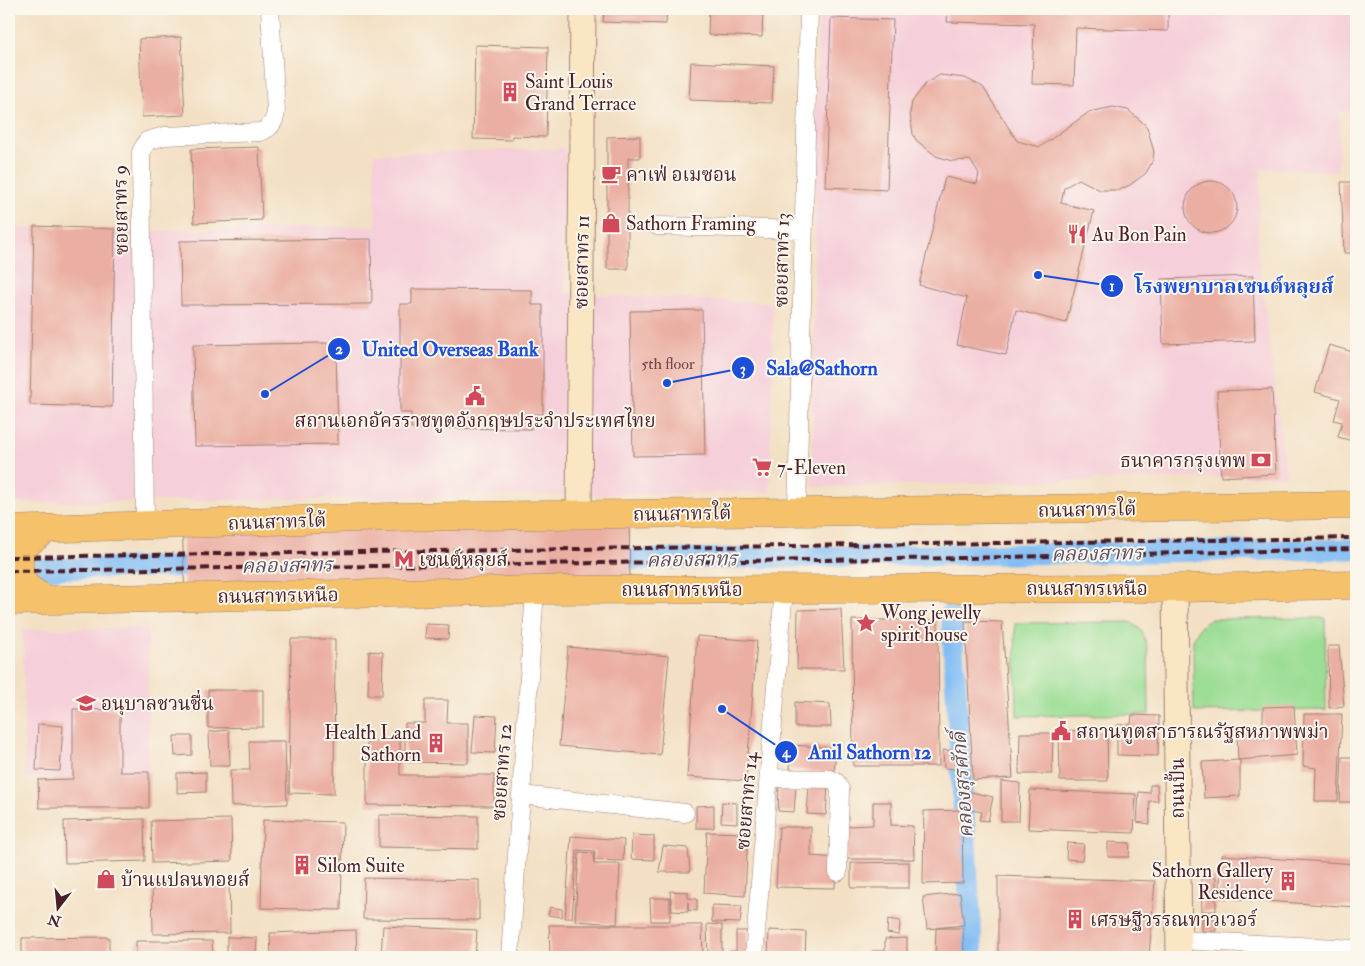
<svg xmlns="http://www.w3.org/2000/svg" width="1365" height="966" font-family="'IM FELL Double Pica','Noto Serif Thai',serif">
<rect width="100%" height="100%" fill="#fbf7ec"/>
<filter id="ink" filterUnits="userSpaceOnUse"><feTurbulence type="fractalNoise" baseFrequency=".02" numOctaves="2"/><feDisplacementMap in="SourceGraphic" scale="10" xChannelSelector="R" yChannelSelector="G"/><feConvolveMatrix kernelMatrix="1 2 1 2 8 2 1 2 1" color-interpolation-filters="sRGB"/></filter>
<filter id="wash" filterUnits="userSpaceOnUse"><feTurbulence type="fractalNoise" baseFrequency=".0096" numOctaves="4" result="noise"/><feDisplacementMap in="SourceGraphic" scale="20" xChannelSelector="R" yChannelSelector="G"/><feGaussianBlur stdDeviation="1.12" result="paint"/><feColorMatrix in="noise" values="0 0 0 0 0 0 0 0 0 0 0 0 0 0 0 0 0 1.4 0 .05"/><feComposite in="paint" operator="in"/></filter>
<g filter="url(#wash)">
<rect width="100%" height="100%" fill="#f3e0c4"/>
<path fill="#f5cfd9" d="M818 9H1356V112H1340L1338 171 1261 169 1257 245 1286 476 812 487Z
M9 93H14L11 228 159 231 376 226 374 154 565 148V293L773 303 770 492 9 503Z
M148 628 149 778H25L23 629Z"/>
<path fill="#9cde95" stroke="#737e60" d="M1325 618 1326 710 1194 712 1193 640 1199 628 1211 619Z
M1131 622 1142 631 1148 649 1149 714 1017 716 1015 623Z"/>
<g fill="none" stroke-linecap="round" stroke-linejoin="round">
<path stroke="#83bdf4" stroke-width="21" d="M601 560 1356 549
M28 569 213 566
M951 613 973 957"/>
</g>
<g id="blocks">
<path fill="#ebaea2" d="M604 9H667L666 24 603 22Z
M709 9H763L762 37 708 35Z
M948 9H1168V31L1076 28 1074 85 1032 84 1034 24 947 22Z
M831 18 893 20 887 190 825 187Z
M181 37 185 115 142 117 139 39Z
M475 45 548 47 546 137 512 136V140L473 139Z
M691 62 774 66 772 103 689 100Z
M940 75 965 78 983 87 1017 141 1040 147 1089 112 1113 107 1128 110 1141 121 1147 127 1154 152 1153 160 1146 173 1130 185 1119 190H1100L1079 179 1064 188 1061 203 1094 211 1066 323 1016 310 1006 355 957 345 967 298 919 285 945 177 977 184 979 173 970 160 952 161 936 156 916 140 913 134 910 114 912 102 926 83Z
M640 136V158H628V269H607V137Z
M259 147 262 220 194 223 191 149Z
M1185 207a26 26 0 1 1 52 0a26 26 0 1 1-52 0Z
M1341 182H1356V253H1344Z
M34 226 115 229 112 407 30 405Z
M371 239 372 304 181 305 180 241Z
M1253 276 1255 341 1163 344 1161 279Z
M412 289 532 290V305H543V414H531V429L411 428V413H400V304H412Z
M702 310 705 455 633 456 630 311Z
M325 343H336L338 444 195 446 193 345Z
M1329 345 1356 353V442L1338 437 1342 422 1334 420 1340 399 1315 392Z
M1272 389 1276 474 1221 477 1217 391Z
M629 512 630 592 185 601 182 520Z
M841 609 844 669H797L798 610Z
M852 620H938L939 766H853Z
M965 621 1002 622 1013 778 973 780Z
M426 624 449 625 448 639 425 638Z
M697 636 757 641 746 781 687 777Z
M291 639H335L334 794 289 793Z
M1328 646H1339L1344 706 1329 708Z
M568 647 669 656 660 755 559 746Z
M369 651 383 652 382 695H368Z
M1355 676H1356V730H1353Z
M208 690H263V727L208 728Z
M425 700H448L447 723H468V763L405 762V723H425Z
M795 702 830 704 831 727H795Z
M1294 706 1297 755 1238 760 1237 733 1263 731V707Z
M73 709 120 710V772H149V808H39L38 780 73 779Z
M1304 714H1342L1338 801H1315L1316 768 1303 766Z
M475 715 497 716 495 753 472 752Z
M1132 715 1159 716 1158 756 1117 755V725L1131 724Z
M38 724 63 726 60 771 36 770Z
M229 730 230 766H210L209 732Z
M1107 730 1108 781H1060L1059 731Z
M1020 733H1053L1052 774H1019Z
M174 736H192V755L175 756Z
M367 740H400V775H494V806L367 805Z
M249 741H285L287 804 231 806 230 770H250Z
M792 745 836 748 834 773 790 769Z
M943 750 956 751V769L944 768Z
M1342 757H1356V802H1340Z
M1240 760V796L1204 798 1202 762Z
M206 772V792L177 793V773Z
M1001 781 1020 783 1019 821H1001Z
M779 785 796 786 794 812 778 811Z
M809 785H828L826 815 807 814Z
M1150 785H1157L1158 801H1149L1150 824 1137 822 1139 792 1150 793Z
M1030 790 1136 794 1134 833 1028 829Z
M971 792 993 797 988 821 979 820 982 812 966 809Z
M722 802 737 803V823L721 822Z
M873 802H891V825L913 826 914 859H847L846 826 873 825Z
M714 805V828H696V806Z
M962 810 963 883 923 884 924 811Z
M379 815 478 816V849L379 847Z
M144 819 145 861 65 863 64 821Z
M231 819 232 861 152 863 151 821Z
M263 820 343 822 341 910 261 908Z
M779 827H811V856L837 858 835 888 776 887Z
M707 832 748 833 745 896 704 893Z
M632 835 654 836V860L631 859Z
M571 836 624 840 623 861 594 860 595 851 577 850 572 918H565Z
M1108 842 1130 843 1129 857H1108Z
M1067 843 1084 844 1082 860 1066 859Z
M663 846 688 848 690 872H659Z
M579 852 593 853 594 864H620L617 924 575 921Z
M1222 855 1356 864V907L1219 898Z
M909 862V888H851V863Z
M998 876 1155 881 1149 957H998Z
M1201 876 1216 877V911H1202Z
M364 878 479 880V920L363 919Z
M229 881 230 933 153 934 152 883Z
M670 891 688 892V898L697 899V911L688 910V902V912L672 911Z
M960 893 964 925 936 928H963L964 957H935L936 928 927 929 923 897Z
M650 898H670V921H651Z
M712 905 742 906 740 923 712 922Z
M550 907 562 909V917L548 915Z
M1202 918H1216V931H1202Z
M888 919 900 921 899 935 887 933Z
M707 924 722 925V957H708Z
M549 925H702L703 957H550Z
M383 926 477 930 475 957H381Z
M356 930 357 957H271L270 933Z
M769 930 806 932 805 957H768Z
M736 931H747V957H728V952L736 951Z
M109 937V957H22V938Z
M227 937 257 938 256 957H227Z
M907 938V957H872V951H885V939Z
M136 941H212L213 957H136Z"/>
</g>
</g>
<g filter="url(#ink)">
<use href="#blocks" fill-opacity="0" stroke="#9e8078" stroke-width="1"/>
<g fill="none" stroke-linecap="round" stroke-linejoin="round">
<defs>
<path id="street" d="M657 226 803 230
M797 512 809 9
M145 525 141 152 147 141 165 136 260 132C270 129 275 122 276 111L270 9
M769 778 830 779 836 782 840 789 838 872
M521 795 685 813
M1179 940 1356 949
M510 957 535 590
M754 957 784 588"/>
<path id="secondary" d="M579 515 583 9
M1175 588 1179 957"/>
<path id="primary" d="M9 530 389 517 1356 505
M47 600C30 590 21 588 19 567 19 560 19 554 23 548 28 541 40 534 47 529
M9 601 535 590 1175 588 1356 585"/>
</defs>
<use href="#street" stroke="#9e8078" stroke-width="19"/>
<use href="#secondary" stroke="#9e8078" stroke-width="27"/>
<use href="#primary" stroke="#9e8078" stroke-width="29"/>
<use href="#street" stroke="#fff" stroke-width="18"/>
<use href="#secondary" stroke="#fbe6c4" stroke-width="25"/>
<use href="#primary" stroke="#f5c16b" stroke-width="28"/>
<path stroke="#4a1f2b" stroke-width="4" stroke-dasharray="8 4" stroke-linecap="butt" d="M9 557 1356 538
M9 571 964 558 1356 549"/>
</g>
</g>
<defs>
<symbol id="building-bare" viewBox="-9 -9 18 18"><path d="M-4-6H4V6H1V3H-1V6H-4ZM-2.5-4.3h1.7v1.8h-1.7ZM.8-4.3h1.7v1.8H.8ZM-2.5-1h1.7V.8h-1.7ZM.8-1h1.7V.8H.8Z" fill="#d1495b" stroke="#fbf7ec" stroke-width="2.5" paint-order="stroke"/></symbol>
<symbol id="cafe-bare" viewBox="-9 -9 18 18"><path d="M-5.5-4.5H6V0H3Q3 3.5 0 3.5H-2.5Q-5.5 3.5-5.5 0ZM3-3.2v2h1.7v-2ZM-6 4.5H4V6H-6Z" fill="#d1495b" stroke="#fbf7ec" stroke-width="2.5" paint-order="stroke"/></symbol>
<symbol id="shop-bare" viewBox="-9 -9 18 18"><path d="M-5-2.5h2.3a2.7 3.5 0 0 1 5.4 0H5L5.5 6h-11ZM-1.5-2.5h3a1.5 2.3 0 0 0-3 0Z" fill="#d1495b" stroke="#fbf7ec" stroke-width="2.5" paint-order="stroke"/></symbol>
<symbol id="restaurant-bare" viewBox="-9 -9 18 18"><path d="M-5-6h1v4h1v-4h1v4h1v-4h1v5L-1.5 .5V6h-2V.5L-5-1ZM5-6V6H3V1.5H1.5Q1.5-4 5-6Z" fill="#d1495b" stroke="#fbf7ec" stroke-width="2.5" paint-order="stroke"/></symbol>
<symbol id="civic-bare" viewBox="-9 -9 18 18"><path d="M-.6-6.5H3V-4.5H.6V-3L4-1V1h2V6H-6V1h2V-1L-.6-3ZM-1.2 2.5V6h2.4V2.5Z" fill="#d1495b" stroke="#fbf7ec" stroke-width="2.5" paint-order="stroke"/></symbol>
<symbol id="bank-bare" viewBox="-9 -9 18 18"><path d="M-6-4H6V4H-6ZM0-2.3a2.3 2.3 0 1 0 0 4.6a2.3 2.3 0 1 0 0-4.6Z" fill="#d1495b" stroke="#fbf7ec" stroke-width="2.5" paint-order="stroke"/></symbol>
<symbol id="supermarket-bare" viewBox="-9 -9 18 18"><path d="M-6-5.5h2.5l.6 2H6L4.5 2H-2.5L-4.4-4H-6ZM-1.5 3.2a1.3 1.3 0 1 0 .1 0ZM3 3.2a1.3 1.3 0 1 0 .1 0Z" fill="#d1495b" stroke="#fbf7ec" stroke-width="2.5" paint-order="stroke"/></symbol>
<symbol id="metro-bare" viewBox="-9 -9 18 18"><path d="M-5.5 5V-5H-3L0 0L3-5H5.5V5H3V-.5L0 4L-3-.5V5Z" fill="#d1495b" stroke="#fbf7ec" stroke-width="2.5" paint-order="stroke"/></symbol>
<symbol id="sight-bare" viewBox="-9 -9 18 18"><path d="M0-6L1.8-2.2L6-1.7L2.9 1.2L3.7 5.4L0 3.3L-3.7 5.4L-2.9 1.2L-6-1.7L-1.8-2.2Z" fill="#d1495b" stroke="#fbf7ec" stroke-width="2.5" paint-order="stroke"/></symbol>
<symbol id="school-bare" viewBox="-9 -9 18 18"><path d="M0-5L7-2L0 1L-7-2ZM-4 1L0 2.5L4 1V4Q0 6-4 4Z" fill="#d1495b" stroke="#fbf7ec" stroke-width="2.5" paint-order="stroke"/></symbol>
</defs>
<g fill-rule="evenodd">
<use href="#building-bare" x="496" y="78" width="28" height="28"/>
<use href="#cafe-bare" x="597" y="160" width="28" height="28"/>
<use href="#shop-bare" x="597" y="209" width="28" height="28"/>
<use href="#restaurant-bare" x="1063" y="220" width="28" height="28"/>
<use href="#civic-bare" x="461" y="382" width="28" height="28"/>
<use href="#bank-bare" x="1247" y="446" width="28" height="28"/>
<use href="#supermarket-bare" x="748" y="453" width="28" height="28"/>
<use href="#metro-bare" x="390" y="545" width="28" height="28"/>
<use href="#sight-bare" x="852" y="609" width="28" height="28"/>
<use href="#school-bare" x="72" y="689" width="28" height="28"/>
<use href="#civic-bare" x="1047" y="717" width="28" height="28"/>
<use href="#building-bare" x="422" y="729" width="28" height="28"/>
<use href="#building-bare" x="288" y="851" width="28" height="28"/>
<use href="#shop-bare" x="92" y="865" width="28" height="28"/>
<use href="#building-bare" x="1274" y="867" width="28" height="28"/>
<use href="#building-bare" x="1061" y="905" width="28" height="28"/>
</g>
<g text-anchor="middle" stroke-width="4" stroke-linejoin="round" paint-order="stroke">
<g font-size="16" fill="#724349">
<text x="668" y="369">5th floor</text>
</g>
<g font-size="19" fill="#4a1f2b" stroke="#fbf7ec" text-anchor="start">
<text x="525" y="88">Saint Louis<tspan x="525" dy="22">Grand Terrace</tspan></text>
<text x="626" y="181">คาเฟ่ อเมซอน</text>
<text x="626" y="230">Sathorn Framing</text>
<text x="1092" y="241">Au Bon Pain</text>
<text x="475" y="427" text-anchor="middle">สถานเอกอัครราชทูตอังกฤษประจำประเทศไทย</text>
<text x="1246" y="467" text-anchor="end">ธนาคารกรุงเทพ</text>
<text x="777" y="474">7-Eleven</text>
<text x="419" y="566">เซนต์หลุยส์</text>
<text x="881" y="619">Wong jewelly<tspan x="881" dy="22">spirit house</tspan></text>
<text x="101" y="710">อนุบาลชวนชื่น</text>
<text x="1076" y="738">สถานทูตสาธารณรัฐสหภาพพม่า</text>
<text x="421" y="739" text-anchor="end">Health Land<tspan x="421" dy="22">Sathorn</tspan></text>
<text x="317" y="872">Silom Suite</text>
<text x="1273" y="877" text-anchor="end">Sathorn Gallery<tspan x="1273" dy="22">Residence</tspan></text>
<text x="121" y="886">บ้านแปลนทอยส์</text>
<text x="1090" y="926">เศรษฐีวรรณทาวเวอร์</text>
</g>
<g font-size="19" fill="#4a1f2b" stroke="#fbf7ec">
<text transform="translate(120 210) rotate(-91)" y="7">ซอยสาทร 9</text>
<text transform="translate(781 260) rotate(-89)" y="7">ซอยสาทร 13</text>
<text transform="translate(581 262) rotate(-89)" y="7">ซอยสาทร 11</text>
<text transform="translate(1087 509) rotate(-1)" y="7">ถนนสาทรใต้</text>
<text transform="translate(682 513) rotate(-1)" y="7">ถนนสาทรใต้</text>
<text transform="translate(277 521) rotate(-2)" y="7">ถนนสาทรใต้</text>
<text x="1087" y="595">ถนนสาทรเหนือ</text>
<text x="682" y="596">ถนนสาทรเหนือ</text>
<text transform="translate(278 595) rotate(-1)" y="7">ถนนสาทรเหนือ</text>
<text transform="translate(501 772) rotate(-86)" y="7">ซอยสาทร 12</text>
<text transform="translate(1177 788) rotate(-90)" y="7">ถนนปั้น</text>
<text transform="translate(746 801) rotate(-85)" y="7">ซอยสาทร 14</text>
</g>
<g font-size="20" font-style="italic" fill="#5b4e67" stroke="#fbf7ec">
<text transform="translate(1097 553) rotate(-1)" y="7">คลองสาทร</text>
<text transform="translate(692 559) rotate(-1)" y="7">คลองสาทร</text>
<text transform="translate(287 565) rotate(-1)" y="7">คลองสาทร</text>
<text transform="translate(962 785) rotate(-94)" y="7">คลองสุรศักดิ์</text>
</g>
</g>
<path fill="none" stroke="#1d4ed8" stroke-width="2" d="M1038 275L1112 286M265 394L339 349M667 383L743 368M722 709L786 752"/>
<g fill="#1d4ed8" stroke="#fbf7ec" stroke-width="2">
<circle cx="1038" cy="275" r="5"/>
<circle cx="265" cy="394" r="5"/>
<circle cx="667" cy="383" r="5"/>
<circle cx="722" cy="709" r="5"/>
<circle cx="1112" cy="286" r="12"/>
<circle cx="339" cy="349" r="12"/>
<circle cx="743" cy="368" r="12"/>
<circle cx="786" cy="752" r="12"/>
</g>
<g font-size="15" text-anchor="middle" font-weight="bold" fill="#fff">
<text x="1112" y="291">1</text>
<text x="339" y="354">2</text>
<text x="743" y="374">3</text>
<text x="786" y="757">4</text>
</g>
<g font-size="20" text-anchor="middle" font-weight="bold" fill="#1d4ed8" stroke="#fbf7ec" stroke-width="4" stroke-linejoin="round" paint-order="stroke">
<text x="1234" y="293">โรงพยาบาลเซนต์หลุยส์</text>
<text x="450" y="356">United Overseas Bank</text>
<text x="822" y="375">Sala@Sathorn</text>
<text x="870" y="759">Anil Sathorn 12</text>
</g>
<rect width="1365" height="966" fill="none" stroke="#fbf7ec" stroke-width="30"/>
<g transform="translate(58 908) rotate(196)" stroke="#fbf7ec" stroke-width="4" paint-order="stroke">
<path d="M0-4L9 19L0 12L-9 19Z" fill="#4a1f2b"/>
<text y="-8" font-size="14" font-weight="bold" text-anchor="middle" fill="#4a1f2b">N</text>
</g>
</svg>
